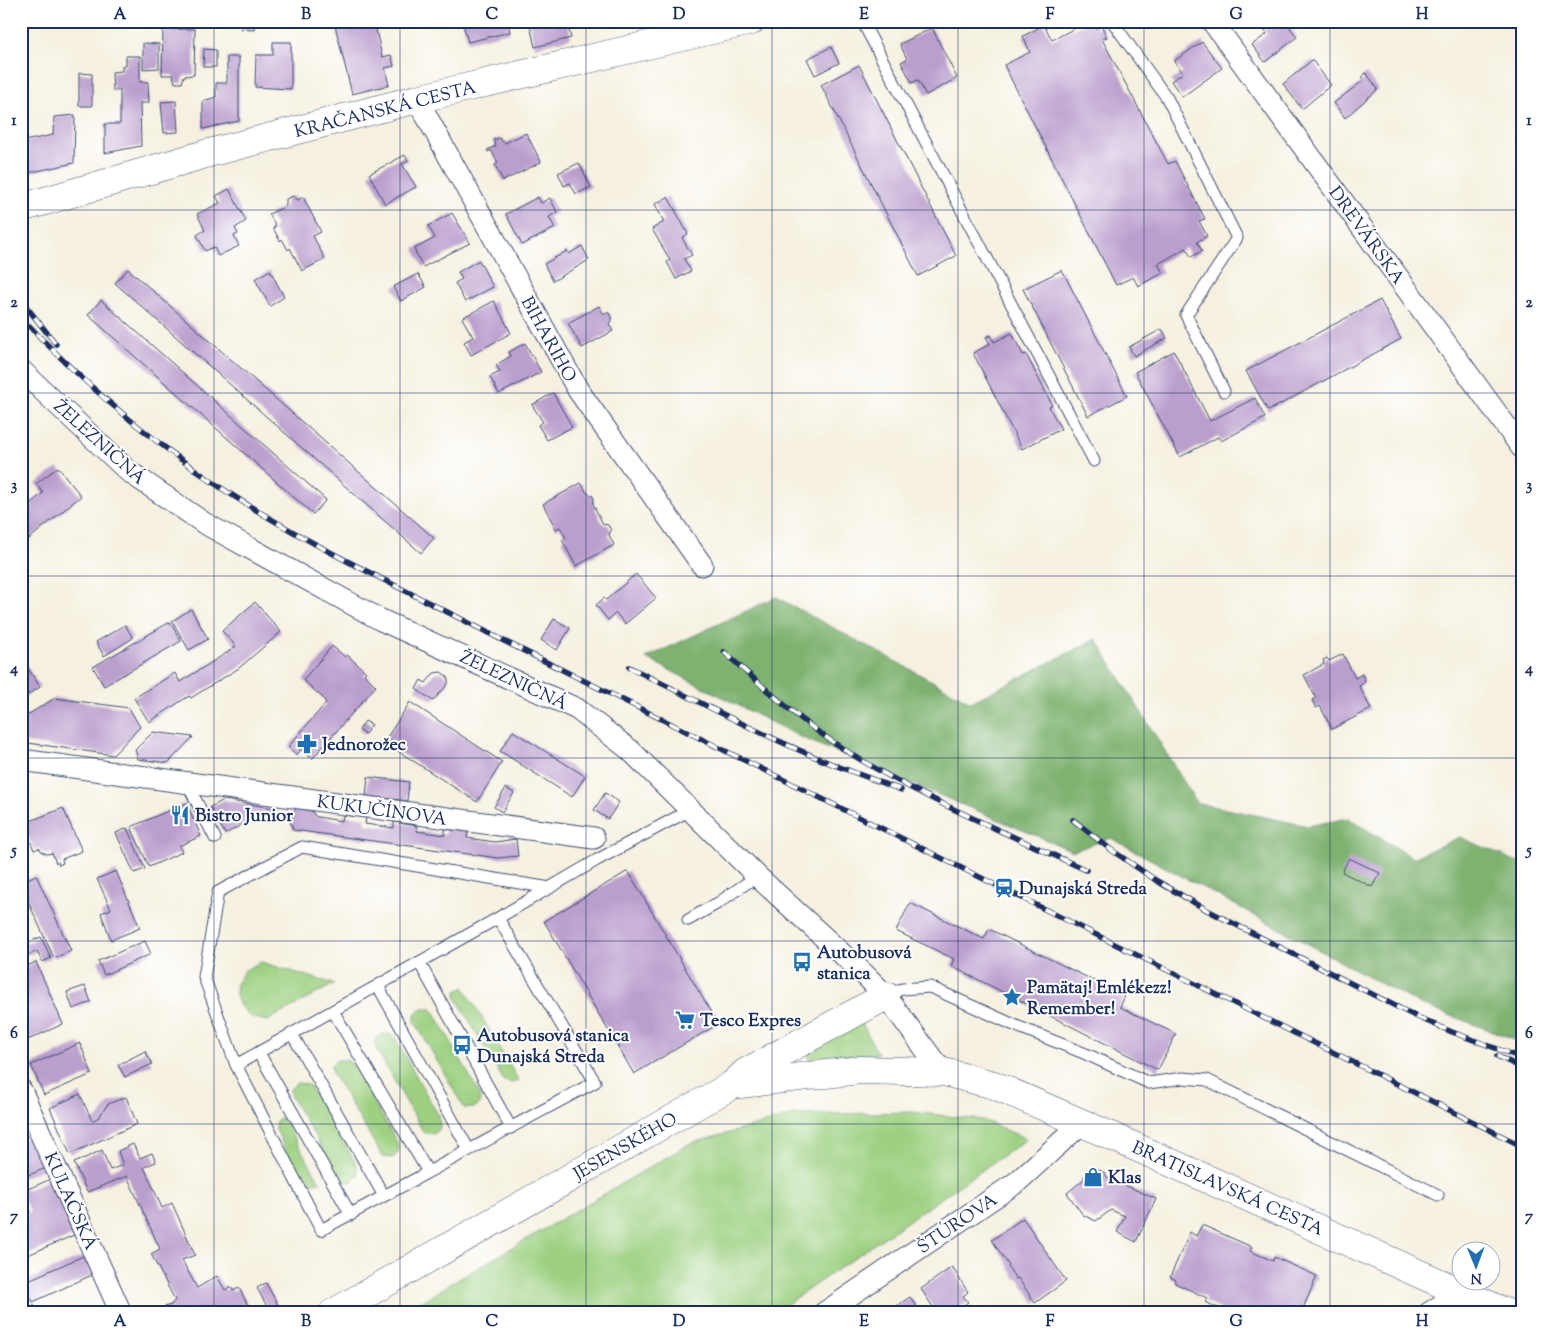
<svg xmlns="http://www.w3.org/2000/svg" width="1543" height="1334" font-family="'Sorts Mill Goudy',serif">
<rect width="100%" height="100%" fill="#fff"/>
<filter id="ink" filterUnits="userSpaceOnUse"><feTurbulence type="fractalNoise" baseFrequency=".02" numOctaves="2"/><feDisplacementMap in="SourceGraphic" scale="10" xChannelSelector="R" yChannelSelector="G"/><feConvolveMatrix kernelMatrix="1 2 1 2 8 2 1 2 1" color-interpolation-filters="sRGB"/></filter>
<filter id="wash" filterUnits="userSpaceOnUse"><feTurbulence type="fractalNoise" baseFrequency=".0096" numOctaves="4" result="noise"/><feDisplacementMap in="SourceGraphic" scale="20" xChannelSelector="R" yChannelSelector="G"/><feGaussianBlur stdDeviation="1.12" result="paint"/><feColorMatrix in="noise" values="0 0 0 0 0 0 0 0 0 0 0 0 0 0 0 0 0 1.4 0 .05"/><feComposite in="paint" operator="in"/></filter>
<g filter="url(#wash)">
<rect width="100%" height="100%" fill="#f5f0df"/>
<path fill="#9dd081" stroke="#5c8070" d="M261 962 334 984 267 1021 251 1017 240 1006 236 995V984L245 970Z
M464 987 518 1080 512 1083 504 1081 457 999 456 992Z
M421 1009H431L435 1013 479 1093 480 1103 474 1108H464L415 1022V1014Z
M860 1020 878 1054 809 1059 808 1054Z
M381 1034H390L395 1038 439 1117 440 1128 434 1134 424 1133 375 1047V1039Z
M337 1060H347L351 1063 397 1142 399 1152 393 1158 383 1157 332 1073 331 1065Z
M297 1083 306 1084 310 1087 357 1165 358 1176 352 1182 342 1181 291 1097 290 1089Z
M911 1112 983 1120 1027 1139 774 1313H401L689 1144 794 1115Z
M282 1117 320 1182H306L298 1178 276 1129 275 1123Z"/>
<path fill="#7eb26f" stroke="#4c7066" d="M776 597 971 702 1096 639 1197 803 1308 826 1348 818 1413 858 1460 837 1522 864V1042L1419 1004 1111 838 1073 851 798 736 646 658Z"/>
<g id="blocks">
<path fill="#ba9ecd" d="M241 21H255L254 30 241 29Z
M334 21H374L382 57 391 55 394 66 385 68 389 85 352 94Z
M462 21H508L510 32 468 42Z
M529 21H567L571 38 535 47Z
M1089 21H1093L1097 28 1101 25 1107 37 1102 39 1168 164 1175 161 1205 219 1199 221 1207 236 1197 242 1202 251 1191 257 1186 248 1158 264 1163 273 1138 286 1133 277 1116 285 1004 65 1030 52 1023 36 1044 25 1052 40Z
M1263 21H1285L1297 37 1265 62 1252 45 1267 34 1260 24Z
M932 28 957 78 926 95 918 80 912 83 901 62 907 59 900 44Z
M163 29H195L194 75 184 76 182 83H175L173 75H162Z
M273 42H291V89L255 87 256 55H273Z
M1202 42 1222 68 1182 97 1171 81 1183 73 1174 61Z
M143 43 159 44V68L143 69Z
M831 47 839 63 815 75 807 59Z
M204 49 216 50V67H203Z
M126 56H140V82H148L149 103H140L141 146 105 153V124H120V90L113 91 112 72 122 71V66H126Z
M227 57H239V121L203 129V101L216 97V83H227Z
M1312 60 1331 85 1302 109 1283 84Z
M859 65 956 256 918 276 821 85Z
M79 73 92 74V106H79Z
M1366 73 1378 89 1345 118 1334 103 1364 80 1362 76Z
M176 101 178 132 164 133 161 102Z
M75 115 74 163 28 173 24 141 53 135 54 117Z
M526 133 541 162 503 181 495 165 498 163 491 150 488 152 487 150 496 146 493 140 500 138 502 142 504 141 505 143Z
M405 155 408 161 402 164 416 187 385 204 369 174Z
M579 163 591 187 576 194 570 183 564 186 558 173Z
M229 189 246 221 235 228 238 234 234 236 239 246 218 256 214 247 205 251 197 235 205 230 197 214 220 203 216 196Z
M293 196 298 200 303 197 321 232 313 236 325 259 302 271 290 248 288 250 282 239 280 241 273 228 276 226 269 214 286 206V199Z
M538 197 541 203 550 198 557 212 549 217 555 228 522 245 506 214Z
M668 197 688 234 682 238 692 255 684 259 691 271 676 279 667 262 670 260 652 229 664 222 655 204Z
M452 213 470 243 423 267 414 249 435 238 428 226Z
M582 246 589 260 553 281 544 264 567 251 569 254Z
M479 260 493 287 465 302 455 283 462 279 458 272Z
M128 269 434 538 421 553 115 283Z
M270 270 284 297 270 306 255 279Z
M1062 270 1127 396 1088 416 1023 289Z
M418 274 426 287 401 301 393 287Z
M101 300 326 500 313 514 88 315Z
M1380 300 1401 339 1268 411 1246 371Z
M494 301 511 333 471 355 464 342 473 337 462 318Z
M599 306 603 313H609L612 319 609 324 613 331 582 348 568 323Z
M1162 329 1167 338 1134 356 1129 347Z
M1012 333 1023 355 1026 354 1052 405 1049 407 1061 429 1022 449 973 353 990 344 986 337 991 335 994 342Z
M525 343 541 372 499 394 490 377 500 372 496 365 511 356 509 352Z
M1174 351 1210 421 1255 398 1265 418 1221 441 1218 437 1180 457 1135 372Z
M553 393 572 427 547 440 538 425 543 422 532 405Z
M58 467 81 496 29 539 21 531V519L32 511 27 506 43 493 36 484Z
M581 483 587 493 592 495 594 499 593 504 603 524 608 525 611 530 609 535 614 545 576 566 562 540 566 538 560 527 556 529 543 504Z
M636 574 656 598 625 624 616 613 608 620 596 605 604 598 606 600Z
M255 602 281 632 239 668 191 698 189 696 149 722 134 698 175 673 180 682 228 652 236 646 222 631Z
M191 609 208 639 189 650 172 621Z
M554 619 570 628 557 650 541 640Z
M170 622 181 641 104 686 93 667Z
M125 625 133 638 104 656 96 642Z
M332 646 345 657 347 655 366 672 364 674 376 686 312 759 301 749 297 755 288 747 326 703 323 698 303 680Z
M1343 654 1355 678 1362 674 1365 682 1359 686 1371 709 1332 729 1320 706 1316 708 1312 700 1316 698 1304 675 1324 664 1323 660 1327 658 1329 661Z
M21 657 40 687 21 699Z
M441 672 448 677V684L433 701 416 689 421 680 426 683 434 673Z
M55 698 129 708 140 727 113 755 21 742V719Z
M410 702 502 762 477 802 384 742Z
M365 721 372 725 365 734 359 730Z
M513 731 585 776 572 797 500 751Z
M153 732 193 737 168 763 138 759 135 750Z
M368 777 409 782 407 801 366 796Z
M506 788 514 793 502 812 494 807Z
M605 793 619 802 608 819 594 810Z
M224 800 273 808 225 834 210 807Z
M186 803 201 836 179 846 182 852 149 867 131 827Z
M63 808 82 851 62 859 63 863 59 865 58 862 56 863 52 853 47 854 42 852 39 848 34 850 23 824Z
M296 808 312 811 315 816 317 817 342 821 343 815 366 818 365 824 394 828V822L417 826V831L445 835V829L468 832 467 838 495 842 516 839 518 856 498 858 293 830 289 818Z
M127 828 145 869 134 873 116 833Z
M1349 858 1380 873 1372 887 1342 872Z
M116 871 140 928 111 940 101 913 111 909 97 879Z
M628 871 718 1024 634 1074 544 921Z
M36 875 71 951 54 958 21 886V882Z
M910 903 984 939 989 929 1125 996 1120 1007 1176 1034 1158 1070 951 966 954 959 896 931Z
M41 937 51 958 42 962 37 951 29 955 24 944Z
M145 941 151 954 104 975 98 961Z
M36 962 63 1024 21 1043V969Z
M85 986 91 1002 73 1009 67 992Z
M80 1043 92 1074 44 1095 31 1065Z
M145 1051 152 1064 125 1077 118 1065Z
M80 1094 92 1121 99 1117 108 1104 126 1097 137 1124 70 1154 50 1108Z
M31 1135 46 1168 21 1178V1139Z
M133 1144 140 1158 152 1153 156 1162 144 1167 162 1208 172 1203 195 1255 182 1260 197 1288 217 1276 225 1290 231 1287 233 1291 239 1288 252 1313H172V1311L160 1313 159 1309 171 1305 175 1300 151 1254 160 1249 127 1176 87 1192 74 1163 102 1150 110 1170 123 1165 118 1151Z
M1094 1167 1105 1173 1107 1177 1156 1199 1136 1242 1117 1232 1125 1216 1111 1210 1096 1221 1083 1215 1067 1193 1084 1179V1176Z
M51 1179 67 1216 66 1217 74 1235 21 1258V1216L30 1212 21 1192Z
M1023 1218 1066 1281 1035 1303 1018 1278 1016 1279 1008 1267 1009 1266 992 1240Z
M1202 1225 1252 1247 1250 1251 1273 1261 1274 1257 1317 1276 1301 1313H1229L1205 1302 1207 1298 1175 1283 1176 1280 1170 1277 1190 1232 1196 1236Z
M83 1256 92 1275 33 1302 24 1282Z
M952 1267 968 1292 963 1296 968 1302 952 1313H937L921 1289Z
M266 1283 279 1307 270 1312 257 1288Z
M910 1297 921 1313H885L898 1305Z
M34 1305 37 1313H21V1310Z"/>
</g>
</g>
<g filter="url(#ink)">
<use href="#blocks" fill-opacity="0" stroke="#3c4c71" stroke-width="1"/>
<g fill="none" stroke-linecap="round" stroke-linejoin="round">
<defs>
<path id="lane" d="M862 21 1094 461
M1112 21 1167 98 1237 238 1186 315 1224 391
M187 783 215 838
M498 918 595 1082 321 1230 236 1065 498 918 597 860 690 810
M688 920 718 903 757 876
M419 962 511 1128
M378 986 469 1150
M886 996 902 989 930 987 1014 1025 1086 1054 1149 1083 1183 1078 1207 1080 1438 1195
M333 1011 428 1172
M292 1034 384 1196
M259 1053 351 1215
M236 1065 204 977 218 892 302 847 550 888"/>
<path id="street" d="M1212 21 1522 448
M417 99 578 390 702 565
M21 370 128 471 204 523 381 620 577 709 630 750 757 876 864 974 886 996 934 1061 944 1072
M21 760 594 838
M21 1090 121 1313
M824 1313 1017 1182 1082 1123
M1429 1313 1461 1292"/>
<path id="secondary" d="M21 208 209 153 417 99 751 21
M734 1083 746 1072 886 996
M333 1313 732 1085 860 1070 944 1072 994 1085 1082 1123 1507 1313"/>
</defs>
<use href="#lane" stroke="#3c4c71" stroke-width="13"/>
<use href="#street" stroke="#3c4c71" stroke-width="23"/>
<use href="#secondary" stroke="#3c4c71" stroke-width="29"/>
<use href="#lane" stroke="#fff" stroke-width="11"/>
<use href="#street" stroke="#fff" stroke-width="21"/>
<use href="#secondary" stroke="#fff" stroke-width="28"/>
<defs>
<path id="rail" d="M21 300 56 344
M21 317C78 379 142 433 211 481 303 544 405 589 504 641L1522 1146
M724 652C762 686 801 722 845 750 920 798 1005 832 1086 870
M629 667C698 701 766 738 837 766 858 774 880 782 901 790
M1073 820 1110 849 1157 881 1207 910 1415 1016 1452 1032 1522 1058
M1497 1056 1522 1068"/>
</defs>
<use href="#rail" stroke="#1b2f5e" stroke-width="5.5"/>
<use href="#rail" stroke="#fff" stroke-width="4" stroke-dasharray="11" stroke-linecap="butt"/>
</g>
</g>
<path fill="none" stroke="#1b2f5e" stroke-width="1" stroke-opacity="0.55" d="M214 21V1313M400 21V1313M586 21V1313M772 21V1313M958 21V1313M1144 21V1313M1330 21V1313M21 210H1522M21 393H1522M21 576H1522M21 758H1522M21 941H1522M21 1124H1522"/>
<defs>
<symbol id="pharmacy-bare" viewBox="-9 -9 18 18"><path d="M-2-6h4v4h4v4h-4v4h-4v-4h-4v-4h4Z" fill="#1f6fb2" stroke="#fff" stroke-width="2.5" paint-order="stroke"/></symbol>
<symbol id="restaurant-bare" viewBox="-9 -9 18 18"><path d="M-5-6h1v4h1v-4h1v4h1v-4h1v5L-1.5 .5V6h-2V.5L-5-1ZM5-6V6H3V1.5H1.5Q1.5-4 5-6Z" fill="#1f6fb2" stroke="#fff" stroke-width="2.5" paint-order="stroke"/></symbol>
<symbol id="station-bare" viewBox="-9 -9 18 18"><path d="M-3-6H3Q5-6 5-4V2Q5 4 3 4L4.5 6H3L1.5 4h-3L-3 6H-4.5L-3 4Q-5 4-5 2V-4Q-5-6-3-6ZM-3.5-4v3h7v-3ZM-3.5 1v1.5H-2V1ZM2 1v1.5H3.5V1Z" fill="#1f6fb2" stroke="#fff" stroke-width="2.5" paint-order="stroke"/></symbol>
<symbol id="bus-bare" viewBox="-9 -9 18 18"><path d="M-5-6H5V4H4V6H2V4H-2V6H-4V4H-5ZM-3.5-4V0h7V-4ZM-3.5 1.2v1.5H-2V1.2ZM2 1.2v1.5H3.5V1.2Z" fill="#1f6fb2" stroke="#fff" stroke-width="2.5" paint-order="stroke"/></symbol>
<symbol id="sight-bare" viewBox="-9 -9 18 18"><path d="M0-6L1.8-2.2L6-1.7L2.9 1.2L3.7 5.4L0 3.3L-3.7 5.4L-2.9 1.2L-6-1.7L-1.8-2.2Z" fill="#1f6fb2" stroke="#fff" stroke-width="2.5" paint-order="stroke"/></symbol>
<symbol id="supermarket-bare" viewBox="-9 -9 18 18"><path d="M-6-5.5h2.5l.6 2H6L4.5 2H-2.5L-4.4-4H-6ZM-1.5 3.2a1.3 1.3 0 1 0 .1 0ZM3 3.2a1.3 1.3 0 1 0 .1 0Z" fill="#1f6fb2" stroke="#fff" stroke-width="2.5" paint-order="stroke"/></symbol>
<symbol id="shop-bare" viewBox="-9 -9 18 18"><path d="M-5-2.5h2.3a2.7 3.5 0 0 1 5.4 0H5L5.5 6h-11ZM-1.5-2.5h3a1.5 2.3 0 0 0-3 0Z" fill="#1f6fb2" stroke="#fff" stroke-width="2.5" paint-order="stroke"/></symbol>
</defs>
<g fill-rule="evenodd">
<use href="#pharmacy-bare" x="293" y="730" width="28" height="28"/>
<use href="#restaurant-bare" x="166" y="801" width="28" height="28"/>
<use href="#station-bare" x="990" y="874" width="28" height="28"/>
<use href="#bus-bare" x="788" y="948" width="28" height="28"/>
<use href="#sight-bare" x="998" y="983" width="28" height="28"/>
<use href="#supermarket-bare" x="671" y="1006" width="28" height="28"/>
<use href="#bus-bare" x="448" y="1031" width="28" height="28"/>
<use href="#shop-bare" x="1079" y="1163" width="28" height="28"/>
</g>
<g text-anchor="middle" stroke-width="4" stroke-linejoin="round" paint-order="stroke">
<g font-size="18" fill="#1b2f5e" stroke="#fff">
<text transform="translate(385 109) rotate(-14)" y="6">KRAČANSKÁ CESTA</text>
<text transform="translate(1367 235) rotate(54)" y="6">DREVÁRSKA</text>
<text transform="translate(549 339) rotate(61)" y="6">BIHARIHO</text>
<text transform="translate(100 442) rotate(42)" y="6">ŽELEZNIČNÁ</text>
<text transform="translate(514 680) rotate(25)" y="6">ŽELEZNIČNÁ</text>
<text transform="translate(382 810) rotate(8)" y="6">KUKUČÍNOVA</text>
<text transform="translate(625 1146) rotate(-30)" y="6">JESENSKÉHO</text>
<text transform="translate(1228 1188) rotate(24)" y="6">BRATISLAVSKÁ CESTA</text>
<text transform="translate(71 1201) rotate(66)" y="6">KULAČSKÁ</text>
<text transform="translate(957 1223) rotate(-34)" y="6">ŠTÚROVA</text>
</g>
<g font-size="18" font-weight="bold" fill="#1b2f5e" stroke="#fff" text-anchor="start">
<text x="322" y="750">Jednorožec</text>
<text x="195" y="821">Bistro Junior</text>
<text x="1019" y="894">Dunajská Streda</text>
<text x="817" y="958">Autobusová<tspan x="817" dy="21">stanica</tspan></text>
<text x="1027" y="993">Pamätaj! Emlékezz!<tspan x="1027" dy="21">Remember!</tspan></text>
<text x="700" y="1026">Tesco Expres</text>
<text x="477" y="1041">Autobusová stanica<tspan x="477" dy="21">Dunajská Streda</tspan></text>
<text x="1108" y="1183">Klas</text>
</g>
</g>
<rect width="1543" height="1334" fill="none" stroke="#fff" stroke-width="55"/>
<g transform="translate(1476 1266) rotate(179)"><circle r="24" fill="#ffffff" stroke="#a4acbf"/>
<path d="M0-4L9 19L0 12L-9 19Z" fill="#1f6fb2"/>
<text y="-8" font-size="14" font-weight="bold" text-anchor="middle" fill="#1b2f5e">N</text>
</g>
<rect x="28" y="28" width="1488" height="1278" fill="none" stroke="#1b2f5e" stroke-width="2"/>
<g font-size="16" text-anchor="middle" font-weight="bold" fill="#1b2f5e">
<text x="120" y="19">A</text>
<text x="306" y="19">B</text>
<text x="492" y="19">C</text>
<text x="679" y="19">D</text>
<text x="864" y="19">E</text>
<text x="1050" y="19">F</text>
<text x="1236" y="19">G</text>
<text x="1422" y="19">H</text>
<text x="14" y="125">1</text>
<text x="1529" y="125">1</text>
<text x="14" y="307">2</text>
<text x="1529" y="307">2</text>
<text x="14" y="490">3</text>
<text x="1529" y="490">3</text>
<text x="14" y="673">4</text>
<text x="1529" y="673">4</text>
<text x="14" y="855">5</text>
<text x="1529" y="855">5</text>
<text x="14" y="1038">6</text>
<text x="1529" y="1038">6</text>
<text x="14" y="1221">7</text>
<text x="1529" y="1221">7</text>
<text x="120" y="1326">A</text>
<text x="306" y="1326">B</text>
<text x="492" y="1326">C</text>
<text x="679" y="1326">D</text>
<text x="864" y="1326">E</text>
<text x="1050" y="1326">F</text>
<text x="1236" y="1326">G</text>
<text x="1422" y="1326">H</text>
</g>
</svg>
